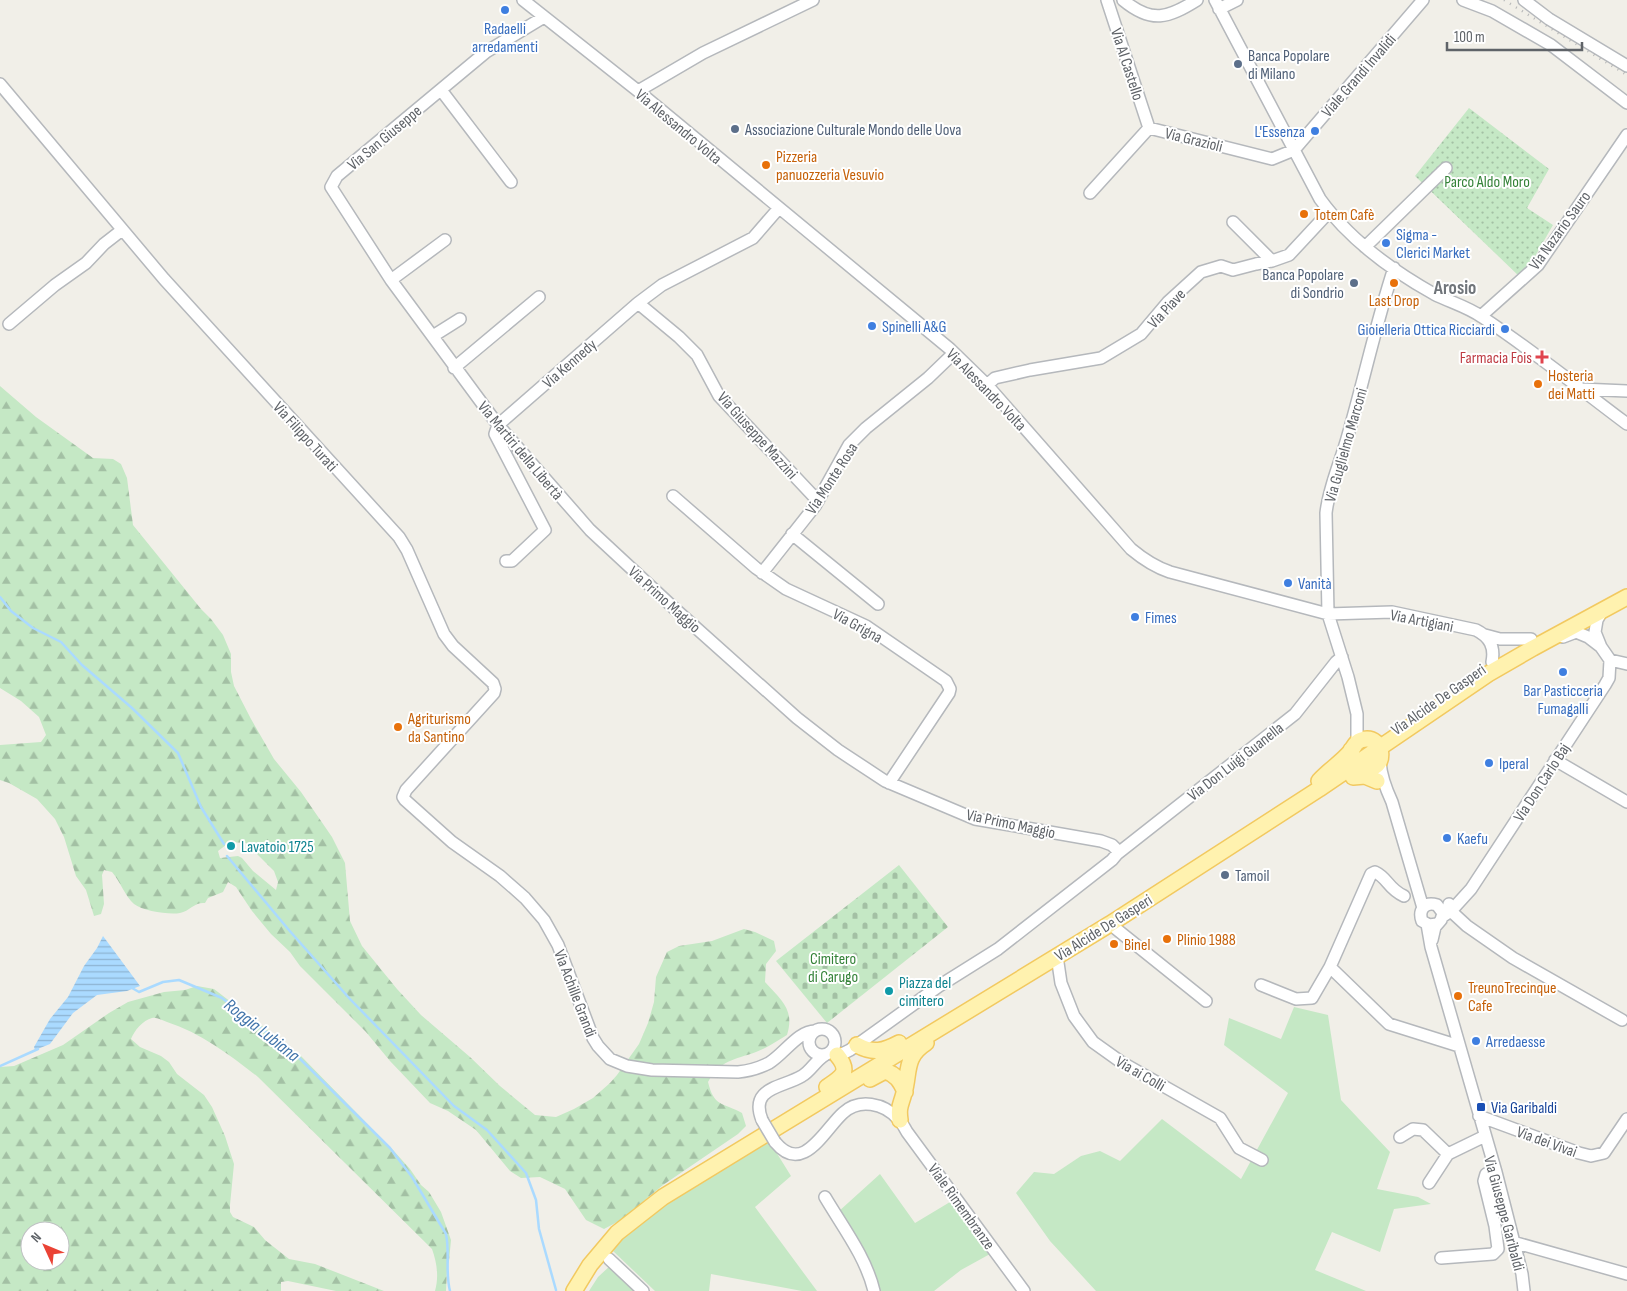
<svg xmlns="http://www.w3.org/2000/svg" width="1627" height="1291" font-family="'Sofia Sans Condensed',sans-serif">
<defs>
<pattern id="forest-firs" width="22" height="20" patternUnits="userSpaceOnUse" patternTransform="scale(1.25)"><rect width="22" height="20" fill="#c5e8c5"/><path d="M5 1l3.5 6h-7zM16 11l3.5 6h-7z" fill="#a3c0a4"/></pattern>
<pattern id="cemetery-stones" width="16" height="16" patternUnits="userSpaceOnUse" patternTransform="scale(1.25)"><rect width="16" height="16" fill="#c5e8c5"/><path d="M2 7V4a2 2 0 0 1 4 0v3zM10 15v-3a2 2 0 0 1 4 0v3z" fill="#a3c0a4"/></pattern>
<pattern id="park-dots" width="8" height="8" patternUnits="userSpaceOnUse" patternTransform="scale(1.25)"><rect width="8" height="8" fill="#c5e8c5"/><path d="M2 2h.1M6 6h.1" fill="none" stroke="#a3c0a4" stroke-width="1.8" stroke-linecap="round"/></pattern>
<pattern id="water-rules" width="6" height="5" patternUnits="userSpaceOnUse" patternTransform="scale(1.25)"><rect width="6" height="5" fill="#aadaff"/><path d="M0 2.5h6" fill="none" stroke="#8eb4d2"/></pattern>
</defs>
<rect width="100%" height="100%" fill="#f1efe8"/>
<path fill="#c5e8c5" d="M1294 1007 1328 1015 1341 1100 1390 1152 1377 1189 1418 1197 1431 1204 1394 1209 1380 1252 1332 1232 1315 1270 1366 1291H1096L1050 1241 1016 1193 1034 1172 1054 1174 1081 1156 1100 1151 1120 1161 1162 1119 1241 1179 1288 1093 1224 1045 1229 1018 1281 1039Z
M768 1139 791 1176 755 1207 817 1291H802L711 1274 709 1291H655L613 1251 629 1232 661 1205Z
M880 1174 915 1223 950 1202 990 1254 961 1270 934 1291H879C872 1261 856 1236 838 1212Z
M611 1265 637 1291H589L598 1277Z"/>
<path fill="url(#forest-firs)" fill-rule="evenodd" d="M0 386 36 417 93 458 113 459 121 464 127 478 133 525 201 609 211 619 223 635 231 654V672L234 686 251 719 274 759 301 792 332 837 345 863 350 921 362 946 397 989 421 1015 470 1057 500 1086 535 1115 556 1117 574 1109 593 1098 610 1083 617 1075 639 1044 648 1023 654 1002 656 977 667 952 679 946 712 941 744 929 755 932 774 941 776 951 766 964 765 982C781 1000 795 1009 787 1035 777 1041 767 1048 756 1052 734 1060 720 1060 708 1082 714 1107 722 1102 742 1113L746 1126 738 1134 663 1185 621 1220 604 1229 586 1220 565 1189 540 1177 521 1178 510 1171 476 1130 448 1111 430 1103 390 1061 366 1032 300 966 290 952 271 934 252 911 236 887 228 882 223 892 208 898 205 903C194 902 190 911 180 913 169 915 143 911 134 904 125 896 120 881 112 872L104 870 102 875 104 904 101 914 94 916 86 890 76 876 64 837 55 819 37 799 9 783 0 780V745L41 742 46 735 39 717 21 701 0 688ZM230 842 246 843 274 871 278 882 276 890 253 871 242 858 238 856 220 858 218 851Z
M197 986 214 989 299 1054 393 1150 410 1169 421 1185 429 1192 441 1212 451 1240 449 1261 447 1270 446 1291H435C439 1277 437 1263 432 1249L258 1077C230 1055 201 1033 167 1022 161 1020 157 1017 152 1018 143 1020 134 1031 131 1039L140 1047 161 1056 169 1062 177 1074 204 1095 212 1107 225 1136 234 1164 230 1205V1212L233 1217 254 1227 265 1240 289 1259 315 1264 384 1291H336L288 1281 281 1282V1291H0V1067L14 1066 63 1045 109 1013 128 1002 164 992 185 990ZM30 1231H60V1261H30Z"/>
<path fill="url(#cemetery-stones)" d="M899 865 948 927 827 1023 776 961Z"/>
<path fill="url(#park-dots)" d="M1469 108 1549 169 1527 208 1553 225 1522 279 1415 176Z"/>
<path fill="url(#water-rules)" d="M103 936 140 986 127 991 97 995 73 1013 50 1044 35 1050 34 1047 50 1019 68 997 84 966 97 948Z"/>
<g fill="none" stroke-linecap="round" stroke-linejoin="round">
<path stroke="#aadaff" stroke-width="2.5" d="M0 597 11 611 33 628 61 642 82 665 132 708 178 753 201 807 224 844
M227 856 288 929 349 998 454 1106 487 1130 526 1173 536 1200 539 1229 556 1290
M132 988 139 992 163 982 179 980 222 998 266 1032 285 1044 390 1148 412 1177 446 1234C450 1253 445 1272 450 1291
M0 1066 38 1049"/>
<defs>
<path id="minor" d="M523 0 638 91 950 349 987 385 1131 549C1143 559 1155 567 1170 572L1328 614 1392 612 1476 630C1490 637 1495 647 1492 662
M1107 0 1149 128
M1123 0C1152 24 1168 18 1197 0
M1215 0 1320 199C1349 239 1391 270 1434 294 1450 302 1468 307 1482 317 1532 350 1579 388 1627 424
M1463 0 1492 11 1551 45 1627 103
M1524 0 1549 19 1627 66
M1219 9 1237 0
M544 17 486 52 337 176 331 187 391 280 498 425 590 530 675 609 797 718 838 750 885 781 975 819 1101 841 1112 845 1117 850V854L1112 860 998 949 939 986 850 1050 840 1055 831 1052
M0 84 164 279 399 537 407 550 444 634 453 646 493 683 495 689 494 693 406 790 403 797 405 800 452 842 500 876 525 898 544 920 558 945 593 1038 598 1046 610 1059 627 1066 652 1070 738 1072C749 1071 759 1068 769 1063 784 1054 798 1031 815 1031
M441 90 511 182
M638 91 703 53 813 0
M1090 193 1149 128 1272 159 1294 150 1423 0
M1233 222 1272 261
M1365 247 1446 168
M391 280 445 240
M638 303 679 337 697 355 719 396 818 501
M1481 316 1538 265 1627 135
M9 324 55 285 86 263 104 244 122 230
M433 336 460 319
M454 368 539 297
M987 385 995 378 1030 370 1101 358 1141 334 1168 302 1201 272 1221 266 1233 270 1256 264 1272 261 1289 255 1329 212
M1581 389 1627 391
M673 496 756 568 786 589 866 626 946 681 950 689 949 693 889 783
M792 534 878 604
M506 561H512L545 530 495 434 498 425 638 303 662 285 753 238 779 208
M762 573 815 506 849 445 866 428 928 378 954 353
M1602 611 1597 620 1595 632 1601 647 1610 660 1627 664
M1485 635 1500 639H1531
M1563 637 1576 632 1588 637 1601 647
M1357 742V714L1348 677 1328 614 1326 513C1329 486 1341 461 1348 435 1364 380 1376 323 1394 268
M1380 759C1380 774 1386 789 1392 802L1423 908
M1555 760 1627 802
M1117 854 1295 714 1336 662 1342 657
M1404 896C1388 889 1388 878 1375 872L1371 874 1330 967 1389 1024 1459 1046
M1449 904 1454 914 1467 926 1513 958 1622 1020
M1442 917 1451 911 1471 889 1605 685 1609 678 1610 660
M1110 924 1206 1001
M1427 924 1431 947 1496 1172 1522 1274 1524 1291
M1432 940 1435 927 1441 920 1443 913 1437 905C1425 901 1418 910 1422 921L1429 925 1437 924
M1057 956 1061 983 1074 1016 1093 1042 1121 1062 1220 1118 1239 1148 1262 1160
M1261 985 1296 999 1312 998 1330 967
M809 1042a13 13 0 1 1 26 0a13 13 0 1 1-26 0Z
M1479 1116 1579 1153 1591 1156 1604 1153 1627 1119
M762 1120C749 1087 782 1088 802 1076 811 1071 815 1061 825 1055
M1400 1137 1413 1129 1423 1130 1448 1154
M775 1142C803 1176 824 1130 843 1113 859 1098 884 1103 898 1119 902 1122 904 1127 907 1132L1024 1291
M1429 1183 1448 1154 1485 1136
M825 1197C842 1226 866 1257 874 1291
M1513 1242 1627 1274
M1441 1258 1493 1254 1498 1249 1495 1226 1484 1181 1486 1174 1495 1169
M609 1259 643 1291"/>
<path id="major" d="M1353 777 1365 776 1377 781
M1319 781C1329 770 1342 762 1351 751 1354 747 1355 742 1361 740 1386 732 1389 776 1360 768L1352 759 1351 750
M857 1045C873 1054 884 1051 899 1043
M870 1079 885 1071C896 1074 901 1082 905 1092
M827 1087C842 1077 851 1072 837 1055
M900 1120C898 1107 901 1105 904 1093 910 1072 904 1057 926 1043
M574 1291 590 1265 617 1233 663 1197 1110 924 1319 789 1488 674 1533 648 1627 597"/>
</defs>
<use href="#minor" stroke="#b5b8bc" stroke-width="14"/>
<use href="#major" stroke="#f2c960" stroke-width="18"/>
<use href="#minor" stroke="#fff" stroke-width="11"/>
<use href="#major" stroke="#fff2af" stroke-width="15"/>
<path stroke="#b6b7b8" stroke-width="2.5" stroke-dasharray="1 6" stroke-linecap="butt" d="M1504 0 1627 75"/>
<defs>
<path id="minor-bridge" d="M762 1120 775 1142"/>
</defs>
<use href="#minor-bridge" stroke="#b5b8bc" stroke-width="14" stroke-linecap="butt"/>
<use href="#minor-bridge" stroke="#fff" stroke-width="11"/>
</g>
<g fill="#3f7fe0" stroke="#fff" stroke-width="2">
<circle cx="505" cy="10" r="5"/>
<circle cx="1315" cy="131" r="5"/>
<circle cx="1386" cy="243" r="5"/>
<circle cx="872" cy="326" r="5"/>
<circle cx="1505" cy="329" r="5"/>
<circle cx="1288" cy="583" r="5"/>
<circle cx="1135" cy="617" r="5"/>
<circle cx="1563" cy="672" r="5"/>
<circle cx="1489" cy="763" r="5"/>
<circle cx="1447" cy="838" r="5"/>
<circle cx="1476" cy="1041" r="5"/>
</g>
<g fill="#5c6f8a" stroke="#fff" stroke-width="2">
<circle cx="1238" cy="64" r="5"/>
<circle cx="735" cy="129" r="5"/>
<circle cx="1354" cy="283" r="5"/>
<circle cx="1225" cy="875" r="5"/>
</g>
<g fill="#e8710a" stroke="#fff" stroke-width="2">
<circle cx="766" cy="165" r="5"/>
<circle cx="1304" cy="214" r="5"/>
<circle cx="1394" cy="283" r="5"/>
<circle cx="1538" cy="384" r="5"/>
<circle cx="398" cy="727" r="5"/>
<circle cx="1167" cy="939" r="5"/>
<circle cx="1114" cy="944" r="5"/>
<circle cx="1458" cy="996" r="5"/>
</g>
<path fill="#e0444e" stroke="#fff" stroke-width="2" d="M1539.5 349.5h5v5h5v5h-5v5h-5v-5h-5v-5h5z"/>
<g fill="#0f9aa8" stroke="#fff" stroke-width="2">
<circle cx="231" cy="846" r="5"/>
<circle cx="889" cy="991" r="5"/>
</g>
<rect fill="#1a4fb4" stroke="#fff" stroke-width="2" x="1476" y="1102" width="10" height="10" rx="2.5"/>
<g text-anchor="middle" stroke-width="4" stroke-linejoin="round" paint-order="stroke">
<g font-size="16" fill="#366cbe" stroke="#fff" text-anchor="start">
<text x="505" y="34" text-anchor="middle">Radaelli<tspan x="505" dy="18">arredamenti</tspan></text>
<text x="1305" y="137" text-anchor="end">L'Essenza</text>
<text x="1396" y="240">Sigma -<tspan x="1396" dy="18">Clerici Market</tspan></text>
<text x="882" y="332">Spinelli A&amp;G</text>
<text x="1495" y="335" text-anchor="end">Gioielleria Ottica Ricciardi</text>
<text x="1298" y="589">Vanità</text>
<text x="1145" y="623">Fimes</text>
<text x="1563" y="696" text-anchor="middle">Bar Pasticceria<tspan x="1563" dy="18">Fumagalli</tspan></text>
<text x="1499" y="769">Iperal</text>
<text x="1457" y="844">Kaefu</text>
<text x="1486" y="1047">Arredaesse</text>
</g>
<g font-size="16" fill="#4e5e75" stroke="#fff" text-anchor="start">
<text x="1248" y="61">Banca Popolare<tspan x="1248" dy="18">di Milano</tspan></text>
<text x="745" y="135">Associazione Culturale Mondo delle Uova</text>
<text x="1344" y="280" text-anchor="end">Banca Popolare<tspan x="1344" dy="18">di Sondrio</tspan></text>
<text x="1235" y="881">Tamoil</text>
</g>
<g font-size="16" fill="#5f6368" stroke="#fff">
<text transform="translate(1128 64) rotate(72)" y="6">Via Al Castello</text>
<text transform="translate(1358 75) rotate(-49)" y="6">Viale Grandi Invalidi</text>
<text transform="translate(679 126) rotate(40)" y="6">Via Alessandro Volta</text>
<text transform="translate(384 137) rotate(-40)" y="6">Via San Giuseppe</text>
<text transform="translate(1194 139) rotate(14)" y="6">Via Grazioli</text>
<text transform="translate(1559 230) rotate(-54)" y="6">Via Nazario Sauro</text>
<text transform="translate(1166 308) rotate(-47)" y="6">Via Piave</text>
<text transform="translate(569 363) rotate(-41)" y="6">Via Kennedy</text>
<text transform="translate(987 389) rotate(46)" y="6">Via Alessandro Volta</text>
<text transform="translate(758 435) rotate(48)" y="6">Via Giuseppe Mazzini</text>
<text transform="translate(306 436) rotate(48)" y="6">Via Filippo Turati</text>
<text transform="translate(1345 445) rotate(-74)" y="6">Via Guglielmo Marconi</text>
<text transform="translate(521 450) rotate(50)" y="6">Via Martiri della Libertà</text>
<text transform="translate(831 478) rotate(-57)" y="6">Via Monte Rosa</text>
<text transform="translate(665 599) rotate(42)" y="6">Via Primo Maggio</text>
<text transform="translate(1422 620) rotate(11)" y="6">Via Artigiani</text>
<text transform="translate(858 625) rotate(29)" y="6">Via Grigna</text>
<text transform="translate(1438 699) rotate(-35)" y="6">Via Alcide De Gasperi</text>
<text transform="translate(1235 761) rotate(-38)" y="6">Via Don Luigi Guanella</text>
<text transform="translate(1541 782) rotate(-57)" y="6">Via Don Carlo Baj</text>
<text transform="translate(1011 823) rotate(12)" y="6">Via Primo Maggio</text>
<text transform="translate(1103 927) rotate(-32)" y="6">Via Alcide De Gasperi</text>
<text transform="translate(576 993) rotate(69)" y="6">Via Achille Grandi</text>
<text transform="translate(1141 1073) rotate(30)" y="6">Via ai Colli</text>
<text transform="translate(1547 1141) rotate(20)" y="6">Via dei Vivai</text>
<text transform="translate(962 1206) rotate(54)" y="6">Viale Rimembranze</text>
<text transform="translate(1505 1213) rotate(75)" y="6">Via Giuseppe Garibaldi</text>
</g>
<g font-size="16" fill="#c56008" stroke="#fff" text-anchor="start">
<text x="776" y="162">Pizzeria<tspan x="776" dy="18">panuozzeria Vesuvio</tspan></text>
<text x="1314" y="220">Totem Cafè</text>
<text x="1394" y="306" text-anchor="middle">Last Drop</text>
<text x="1548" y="381">Hosteria<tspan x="1548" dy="18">dei Matti</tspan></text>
<text x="408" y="724">Agriturismo<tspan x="408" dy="18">da Santino</tspan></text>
<text x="1177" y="945">Plinio 1988</text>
<text x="1124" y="950">Binel</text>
<text x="1468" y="993">TreunoTrecinque<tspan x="1468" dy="18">Cafe</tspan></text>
</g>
<g font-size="16" fill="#348238" stroke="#fff">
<text x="1487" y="187">Parco Aldo Moro</text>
<text x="833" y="964">Cimitero<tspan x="833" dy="18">di Carugo</tspan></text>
</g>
<g font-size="16" fill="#be3a42" stroke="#fff" text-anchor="end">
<text x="1532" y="363">Farmacia Fois</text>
</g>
<g font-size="16" fill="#0d838f" stroke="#fff" text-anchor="start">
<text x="241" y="852">Lavatoio 1725</text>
<text x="899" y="988">Piazza del<tspan x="899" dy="18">cimitero</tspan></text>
</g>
<g font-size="16" fill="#164399" stroke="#fff" text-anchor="start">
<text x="1491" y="1113">Via Garibaldi</text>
</g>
<g font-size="18" font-style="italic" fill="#4174aa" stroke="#fff">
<text transform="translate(262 1030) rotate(38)" y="6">Roggia Lubiana</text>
</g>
<g font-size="19" font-weight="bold" fill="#70757a" stroke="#fff">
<text x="1455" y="294">Arosio</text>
</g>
</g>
<g transform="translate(45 1246) rotate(314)"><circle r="24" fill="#ffffff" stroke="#bfc1c3"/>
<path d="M0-4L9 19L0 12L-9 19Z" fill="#ea4335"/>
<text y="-8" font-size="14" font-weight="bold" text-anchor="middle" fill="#5f6368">N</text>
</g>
<path d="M1447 42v8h135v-8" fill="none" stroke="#5f6368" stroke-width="2.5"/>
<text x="1454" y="42" font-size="15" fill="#5f6368" stroke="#ffffff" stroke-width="4" paint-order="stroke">100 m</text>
</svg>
